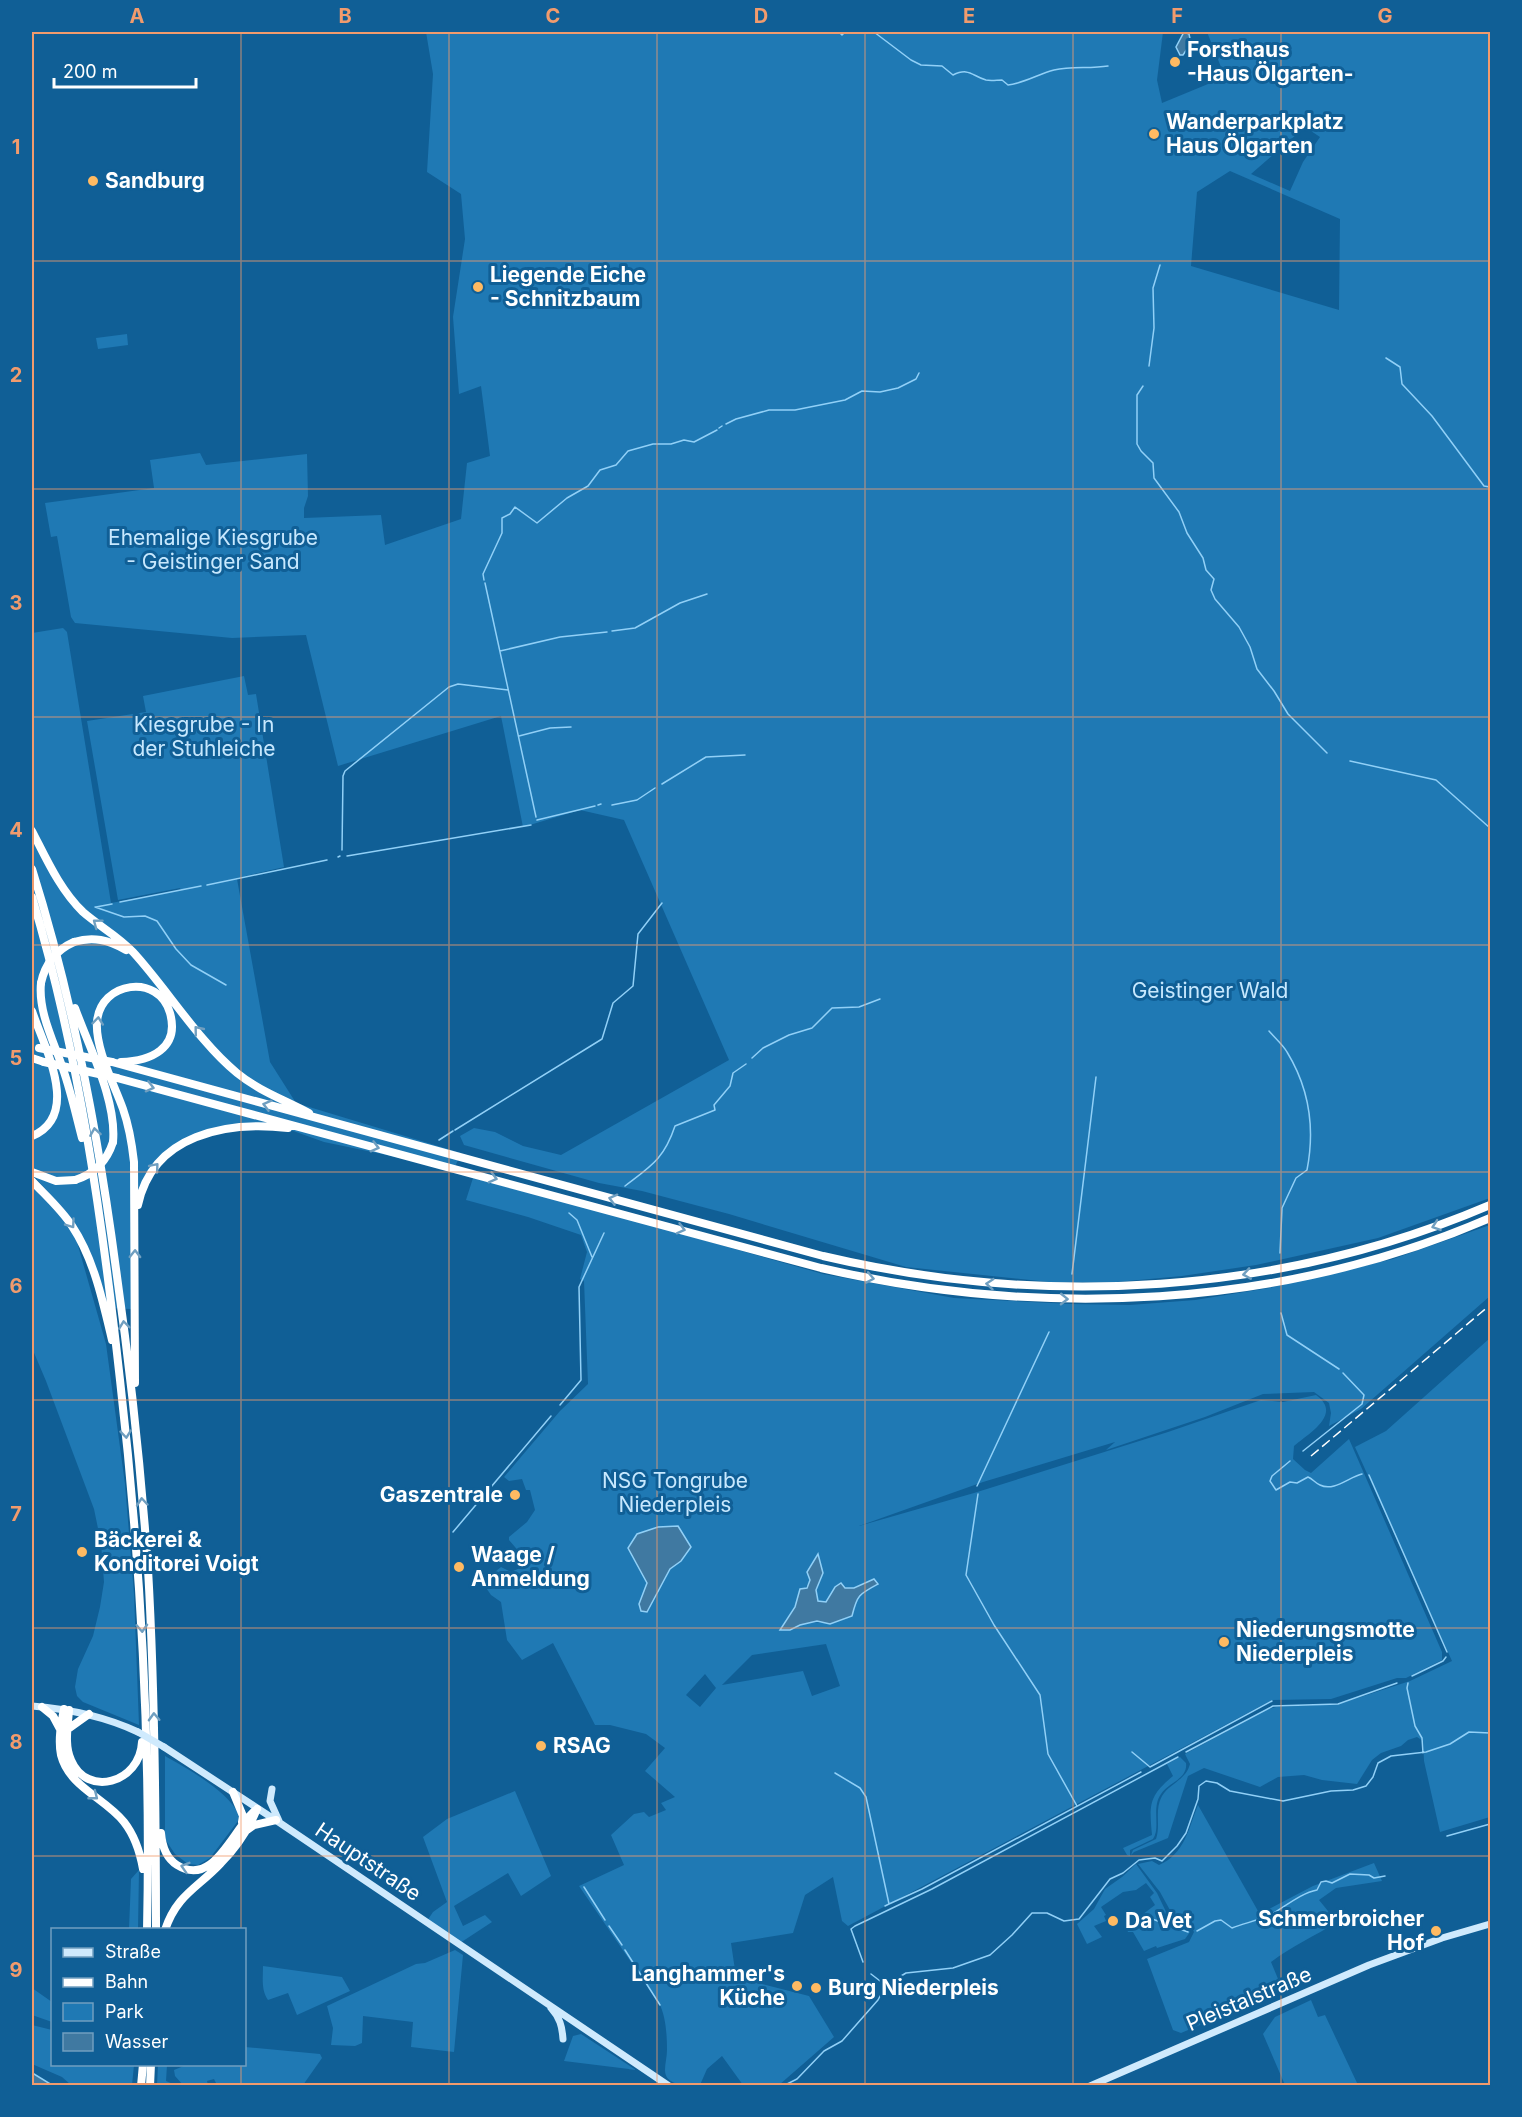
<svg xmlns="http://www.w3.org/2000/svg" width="1522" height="2117" font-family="Inter,sans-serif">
<rect width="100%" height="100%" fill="#105f96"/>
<path fill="#1f79b4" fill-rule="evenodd" d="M426 32H1163L1157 80 1162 103 1225 77 1207 32H1490V1198L1378 1238 1256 1265 1182 1276 1117 1282H1049L906 1267 729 1214 642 1191 599 1183 464 1145 460 1136 474 1128 495 1132 523 1146 561 1155 729 1060 624 820 580 810 523 827 501 716 338 766 306 635 232 638 75 623 71 617 57 536 51 537 45 503 154 488 150 460 200 453 206 465 307 454 308 496 304 508V518L381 515 385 545 461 519 467 463 490 456 481 386 459 394 453 317 465 239 461 194 427 172 433 74ZM1305 127 1320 137 1303 162 1290 191 1251 174ZM1230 171 1340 219 1339 310 1191 266 1197 192Z
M127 334 128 345 98 349 96 338Z
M63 628 67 632 111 903 181 890 180 888 118 900 87 721 146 712 143 696 244 676 248 695 256 694 284 867 220 882 237 879 270 1062 296 1103 461 1153 454 1169 324 1142 271 1123 251 1124 179 1144 138 1193 131 1309 108 1308 67 1213 32 1174V633Z
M473 1178 636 1221 823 1274 954 1298 1071 1304 1130 1305 1195 1300 1269 1288 1393 1259 1490 1225V1296L1361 1409 1329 1426 1331 1413 1329 1403 1314 1392 1263 1394 1205 1417 1106 1450 1115 1442 983 1482 859 1526 974 1493 1168 1432 1261 1400 1283 1402 1316 1395C1343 1414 1309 1433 1294 1446L1293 1459 1305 1470 1311 1473 1349 1439 1442 1652V1660L1406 1678H1397L1331 1699 1272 1700 848 1926 842 1921 833 1877 805 1895 793 1933 731 1943 735 1970 732 1973 733 1980H746L809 1996 834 2037 779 2085H743L722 2056 707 2069 700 2085C688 2085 665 2087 665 2070 665 2063 667 2057 667 2050 667 2036 666 2016 659 2003L579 1886 624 1865 611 1835 634 1814 644 1812 649 1817 666 1810 661 1803 675 1797 645 1771 665 1748 646 1734 610 1725H595L553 1643 522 1660 507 1640 501 1602 491 1595 480 1579 485 1573 490 1576 501 1567 511 1572 520 1568 523 1563 521 1554 509 1540V1537L527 1522 535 1510 530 1490H526L522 1479 509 1481 504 1477 560 1411 588 1384 584 1281 580 1279 587 1252 581 1235 528 1217 466 1200ZM817 1555 823 1573 815 1590 818 1601 826 1602 835 1587 854 1588 874 1579 877 1585 860 1593 830 1624C820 1622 810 1621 800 1625 792 1628 790 1630 781 1630L810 1580 807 1572ZM826 1644 840 1686 812 1696 803 1671 722 1685 752 1655ZM705 1674 716 1688 700 1707 686 1695Z
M32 1184 64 1219 75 1235 106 1344 125 1484 134 1594 139 1725 83 1702 77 1696 75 1687 78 1669 93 1636 100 1607 104 1582 101 1543 94 1509 46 1381 32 1348Z
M1490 1338V1817L1440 1832 1424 1761 1423 1741 1417 1737 1408 1740 1401 1746 1381 1753 1372 1760 1357 1784 1322 1780 1304 1775 1278 1777 1260 1787 1204 1768 1188 1776 1168 1838 1134 1852 1131 1855 1133 1850 1156 1839C1161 1825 1154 1810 1162 1796 1170 1783 1186 1780 1190 1764L1185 1754 1266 1710 1276 1707 1339 1704 1410 1681 1452 1661 1355 1447 1386 1431Z
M165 1756C188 1769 228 1791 239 1815L238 1821 210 1858 198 1865 188 1864 175 1854 165 1839Z
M1180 1757 1186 1763C1188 1779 1169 1782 1161 1794 1151 1808 1161 1828 1153 1839L1130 1850V1856L1127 1855 1123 1848 1152 1835C1149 1804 1149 1796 1173 1776L1167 1764Z
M515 1791 551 1876 521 1896 508 1873 454 1906 463 1926 485 1915 492 1922 460 1943 427 1921 433 1912 447 1902 423 1837 447 1819Z
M1198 1805 1258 1911H1265L1313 1886 1374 1863 1382 1881 1336 1888 1319 1900 1337 1922C1315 1936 1292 1946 1271 1962L1281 1986 1278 1992 1181 2033 1173 2030 1147 1959 1189 1942 1194 1932 1190 1925 1180 1920 1171 1912 1160 1892 1138 1864 1152 1861 1159 1865C1185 1854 1189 1827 1198 1805Z
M1136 1864 1157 1893 1169 1918 1190 1932 1185 1939 1157 1948 1156 1946 1144 1951 1133 1932H1128L1126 1927 1155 1905 1150 1897 1154 1893 1146 1883 1136 1890 1123 1892 1101 1907 1106 1915 1104 1916 1106 1921 1094 1926 1102 1937 1087 1944 1077 1924 1094 1909 1105 1889 1122 1877Z
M139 1870 138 1929H129L131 1879Z
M455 1950 463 1955 454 2052 411 2047 413 2022 363 2016 362 2043 355 2046 331 2045 333 2028 327 2006 416 1964 425 1963Z
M263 1966 342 1977 350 1991 297 2015 288 1993 268 2000C261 1990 263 1978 263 1966Z
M32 1988 52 2002V2022L32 2015Z
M1311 2000 1318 2017 1325 2015 1358 2085H1285L1263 2034 1275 2017Z
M32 2025 52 2030V2064L134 2065 132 2085H71L62 2077 32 2064Z
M581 2034 636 2070H637L564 2061 573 2036Z
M245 2047 320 2054 322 2058 303 2085H217L214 2079 207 2081 208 2085H183L175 2076 174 2070 186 2065 244 2064Z
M158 2065H167L166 2081 175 2085H157Z"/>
<path fill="#4079a1" stroke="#91d0f7" stroke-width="1.5" d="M1184 32 1189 34 1191 43 1183 55H1180L1176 47Z
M678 1526 691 1547 681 1561 670 1569 647 1612 641 1611 639 1604 647 1583 628 1548 637 1534 658 1527Z
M818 1554 823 1573 816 1590 818 1601 826 1602 835 1587 841 1583 845 1588H854L874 1579 878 1584C859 1594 857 1595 852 1616L830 1624 817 1621 800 1625 790 1630H780L795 1607 800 1589 807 1588 810 1580 807 1572Z
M32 2073 34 2074 52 2085H32Z"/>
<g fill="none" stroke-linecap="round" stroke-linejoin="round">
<path stroke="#91d0f7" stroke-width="1.5" d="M830 32H839L842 35 845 32
M874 32 911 60 921 65 942 66 953 75C969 67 972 76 986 80 991 81 997 80 1002 80L1008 85C1025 83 1038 74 1054 70 1072 66 1090 69 1108 66
M1386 358 1400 367 1402 384 1432 416 1484 486 1490 487
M1149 366 1154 328 1153 288 1160 265
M1143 386 1137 395V444L1141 451 1153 463 1154 478 1179 512 1187 533 1203 558 1206 570 1214 579 1211 590 1215 599 1239 627 1250 647 1257 669 1274 691 1288 714 1327 753
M726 424 736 419 769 410H795L845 400 862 391 880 392 898 388 916 379 919 373
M719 428 722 426
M484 580 483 574 502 533V518L510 514 515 507 537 523 567 498 588 486 600 470 616 465 628 451 653 444H671L684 440 694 442 717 430
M485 583 536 817
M612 631 635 628 680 603 707 594
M500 651 560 637 607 632
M519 736 550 728 571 727
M1350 761 1436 780 1490 828
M662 784 706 757 745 755
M598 805 601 804
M612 805 637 800 655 788
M537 820 595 806
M342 850 343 776 345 771 449 687 458 684 508 690
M347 856 531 825
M338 857 340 856
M207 885 327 860
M120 902 201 886
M95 907 124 917 145 916 157 921 176 949 191 965 226 985
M96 907 112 904
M1269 1031C1275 1038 1283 1045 1287 1052 1309 1088 1315 1129 1307 1170L1296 1178 1282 1208 1280 1253
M752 1058 763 1048 789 1035 812 1028 832 1008 859 1007 880 999
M455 1130 602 1039 613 1003 633 986 638 934 662 903
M439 1140 453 1131
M625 1186C651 1166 664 1159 675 1126L715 1110 714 1105 730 1086 733 1073 746 1064
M569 1213 577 1220 592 1257
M1072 1274 1096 1077
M1281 1313 1287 1335 1339 1369
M560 1405 581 1380 579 1287 604 1233
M1303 1451 1362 1404 1364 1395 1343 1373
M1290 1461 1272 1476 1270 1481 1276 1490 1290 1482 1297 1483 1308 1477C1313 1479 1315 1483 1320 1485 1334 1492 1349 1477 1362 1474
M1369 1475 1447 1652
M977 1486 1049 1332
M978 1494 966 1575 994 1625 1040 1695 1048 1754 1077 1806
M453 1532 551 1416
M1412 1676 1443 1661 1446 1657
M1408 1683 1407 1688 1415 1726 1422 1738 1423 1753
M1132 1752 1150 1767 1272 1701
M1186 1752 1273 1706 1338 1704 1397 1683
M835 1773 860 1788 866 1797 889 1904 885 1906
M1447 1836 1490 1824
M584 1887 605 1920
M889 1904 922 1889 1141 1772
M1144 1916 1188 1932
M609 1926 622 1945
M1197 1931 1215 1921 1221 1920 1232 1928C1245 1923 1260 1920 1272 1914 1286 1906 1301 1893 1317 1890L1321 1882 1326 1881 1332 1883 1350 1874 1369 1875 1374 1878 1385 1876
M625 1950 660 2005
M863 1962 851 1929 855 1926 932 1889 1178 1757
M871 1974 884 1984
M783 2086 797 2079 824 2051 842 2041 878 2000 886 1985 906 1973 953 1968 990 1955 1012 1935 1032 1913H1047L1064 1921 1079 1919 1110 1879 1123 1873 1139 1860 1155 1858 1162 1861 1177 1846 1186 1833 1198 1799 1199 1786 1206 1781 1217 1783 1230 1791 1283 1801 1331 1791 1353 1790 1366 1786 1373 1777 1378 1763 1391 1756 1426 1752 1450 1744 1469 1732 1490 1733"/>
<path stroke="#cfeafd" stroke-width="7" d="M32 1706C69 1709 104 1716 138 1732
M164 1747 280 1823 669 2086
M272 1789 270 1801 279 1821
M551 2008C560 2018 562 2026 563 2039
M1090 2086 1369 1965 1442 1938 1490 1924"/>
<path stroke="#fff" stroke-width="8" d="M32 831C46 858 60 890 83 912 99 926 118 936 133 952 167 989 199 1042 237 1073 259 1091 285 1100 309 1113
M32 869C73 999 98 1133 116 1269 130 1368 141 1468 148 1569 155 1689 156 1809 156 1930
M32 897C79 1054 102 1217 120 1380 141 1563 151 1746 147 1930
M74 942C93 936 109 940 126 950
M41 983C38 1012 54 1042 63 1069 71 1092 76 1115 82 1138
M75 1008C89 1047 117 1101 113 1142
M32 1011C44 1047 82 1115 32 1136
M32 1058 44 1062
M112 1062 823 1256C1044 1308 1280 1295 1490 1205
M121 1062C150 1061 180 1049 170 1013 159 973 100 981 97 1022 95 1048 114 1084 123 1109 129 1126 132 1144 134 1162L135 1383
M117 1078 821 1268C1042 1319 1280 1309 1490 1218
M32 1172 56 1181 75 1180
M32 1181C45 1195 61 1209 72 1226 94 1259 103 1302 112 1340
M138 1205C153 1134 227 1121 288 1128
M42 1707 53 1716 60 1729
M64 1709C61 1724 58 1740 61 1755 69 1787 105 1798 124 1822 135 1836 140 1852 143 1869
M69 1710C68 1726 64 1745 71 1760 87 1798 140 1783 142 1742
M68 1729 89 1714
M233 1792 243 1816 242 1822
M247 1830 254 1825 276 1820
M161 1833C162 1845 166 1858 177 1865 215 1889 234 1825 257 1809
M165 1930C177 1894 198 1888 221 1863 236 1848 249 1828 257 1809
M141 2086 143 2064
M150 2086 151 2064"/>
<path stroke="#fff" stroke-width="1.5" stroke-dasharray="10 4.5" stroke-linecap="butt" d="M1311 1456 1490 1305"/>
<path stroke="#cfeafd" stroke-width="7" d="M138 1732 164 1747"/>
<path stroke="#fff" stroke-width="8" d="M41 983C45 964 56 950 74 942
M39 1048 112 1062
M44 1062 117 1078
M75 1180C94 1174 107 1161 113 1142"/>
</g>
<defs><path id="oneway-chevron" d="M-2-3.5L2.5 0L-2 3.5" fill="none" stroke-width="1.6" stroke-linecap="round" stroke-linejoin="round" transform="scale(1.5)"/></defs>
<g stroke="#709fc0">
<use href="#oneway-chevron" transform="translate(97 923) rotate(-143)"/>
<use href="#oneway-chevron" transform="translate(98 1021) rotate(-84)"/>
<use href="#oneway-chevron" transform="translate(198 1030) rotate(-129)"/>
<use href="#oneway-chevron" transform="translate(150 1087) rotate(14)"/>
<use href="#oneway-chevron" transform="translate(267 1105) rotate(-165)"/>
<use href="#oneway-chevron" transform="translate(95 1132) rotate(-99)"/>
<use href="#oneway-chevron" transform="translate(375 1147) rotate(15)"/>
<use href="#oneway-chevron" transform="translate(155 1167) rotate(-50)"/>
<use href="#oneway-chevron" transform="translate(493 1178) rotate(15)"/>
<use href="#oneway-chevron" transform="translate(613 1199) rotate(-165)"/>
<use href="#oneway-chevron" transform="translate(71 1224) rotate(55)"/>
<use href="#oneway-chevron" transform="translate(1436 1226) rotate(161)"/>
<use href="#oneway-chevron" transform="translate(681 1229) rotate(15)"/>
<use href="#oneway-chevron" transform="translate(135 1254) rotate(-89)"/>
<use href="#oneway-chevron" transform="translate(1247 1274) rotate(171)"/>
<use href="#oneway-chevron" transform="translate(870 1278) rotate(11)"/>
<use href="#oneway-chevron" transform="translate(990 1284) rotate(-175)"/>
<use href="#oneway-chevron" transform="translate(1064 1299) rotate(1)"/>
<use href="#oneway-chevron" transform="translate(124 1325) rotate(-97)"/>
<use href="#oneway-chevron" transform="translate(126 1434) rotate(84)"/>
<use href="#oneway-chevron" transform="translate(142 1502) rotate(-95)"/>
<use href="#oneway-chevron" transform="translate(142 1628) rotate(87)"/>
<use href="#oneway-chevron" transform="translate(154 1717) rotate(-92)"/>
<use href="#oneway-chevron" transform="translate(94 1796) rotate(38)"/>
<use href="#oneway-chevron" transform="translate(185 1867) rotate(-163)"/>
</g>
<path fill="none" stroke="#f19b6d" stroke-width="1.5" stroke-opacity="0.55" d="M241 32V1930M449 32V2086M657 32V2086M865 32V2086M1073 32V2086M1281 32V2086M32 261H1490M32 489H1490M32 717H1490M32 945H1490M32 1172H1490M32 1400H1490M32 1628H1490M32 1856H1490M241 2064V2086"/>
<g fill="#ffba62" stroke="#105f96" stroke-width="2">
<circle cx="1175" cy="62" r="6"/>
<circle cx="1154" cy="134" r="6"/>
<circle cx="93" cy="181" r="6"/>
<circle cx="478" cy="287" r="6"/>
<circle cx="515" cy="1495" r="6"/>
<circle cx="82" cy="1552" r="6"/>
<circle cx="459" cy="1567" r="6"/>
<circle cx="1224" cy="1642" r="6"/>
<circle cx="541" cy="1746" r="6"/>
<circle cx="1113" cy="1921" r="6"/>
<circle cx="1436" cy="1931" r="6"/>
<circle cx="797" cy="1986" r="6"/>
<circle cx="816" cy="1988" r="6"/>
</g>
<g text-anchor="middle" stroke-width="6" stroke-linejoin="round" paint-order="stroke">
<g font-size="21" font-weight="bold" fill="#fff" stroke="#105f96" text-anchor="start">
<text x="1187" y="57">Forsthaus<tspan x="1187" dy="24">-Haus Ölgarten-</tspan></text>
<text x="1166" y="129">Wanderparkplatz<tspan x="1166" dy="24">Haus Ölgarten</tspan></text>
<text x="105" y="188">Sandburg</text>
<text x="490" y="282">Liegende Eiche<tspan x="490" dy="24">- Schnitzbaum</tspan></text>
<text x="503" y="1502" text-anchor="end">Gaszentrale</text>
<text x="94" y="1547">Bäckerei &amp;<tspan x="94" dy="24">Konditorei Voigt</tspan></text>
<text x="471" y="1562">Waage /<tspan x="471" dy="24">Anmeldung</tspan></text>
<text x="1236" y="1637">Niederungsmotte<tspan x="1236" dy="24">Niederpleis</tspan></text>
<text x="553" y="1753">RSAG</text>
<text x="1424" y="1926" text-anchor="end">Schmerbroicher<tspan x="1424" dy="24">Hof</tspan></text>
<text x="1125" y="1928">Da Vet</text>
<text x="785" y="1981" text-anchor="end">Langhammer's<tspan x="785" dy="24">Küche</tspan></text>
<text x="828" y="1995">Burg Niederpleis</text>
</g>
<g font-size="21" fill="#c7e8fe" stroke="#105f96">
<text x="213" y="545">Ehemalige Kiesgrube<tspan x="213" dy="24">- Geistinger Sand</tspan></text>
<text x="204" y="732">Kiesgrube - In<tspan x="204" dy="24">der Stuhleiche</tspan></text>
<text x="1210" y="998">Geistinger Wald</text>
<text x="675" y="1488">NSG Tongrube<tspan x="675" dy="24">Niederpleis</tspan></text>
</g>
<g font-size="21" fill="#fff" stroke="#105f96">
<text transform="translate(368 1862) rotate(34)" y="7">Hauptstraße</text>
<text transform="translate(1249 1999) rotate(-23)" y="7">Pleistalstraße</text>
</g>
</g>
<rect width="1522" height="2117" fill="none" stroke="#105f96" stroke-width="66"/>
<rect x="51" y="1928" width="195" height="138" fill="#105f96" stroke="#709fc0" stroke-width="1.5"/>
<rect x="63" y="1948" width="30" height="9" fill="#cfeafd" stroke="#709fc0" stroke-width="1.5"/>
<text x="105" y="1958" font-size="18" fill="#ffffff">Straße</text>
<rect x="63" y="1978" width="30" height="9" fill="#ffffff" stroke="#709fc0" stroke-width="1.5"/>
<text x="105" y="1988" font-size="18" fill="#ffffff">Bahn</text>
<rect x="63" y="2003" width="30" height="18" fill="#1f79b4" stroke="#709fc0" stroke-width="1.5"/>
<text x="105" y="2018" font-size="18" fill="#ffffff">Park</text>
<rect x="63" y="2033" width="30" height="18" fill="#4079a1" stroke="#709fc0" stroke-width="1.5"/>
<text x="105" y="2048" font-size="18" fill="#ffffff">Wasser</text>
<path d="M54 78v9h142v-9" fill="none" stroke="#ffffff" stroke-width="3"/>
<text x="63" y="78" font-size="18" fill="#ffffff" stroke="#105f96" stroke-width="4.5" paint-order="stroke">200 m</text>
<rect x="33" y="33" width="1456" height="2051" fill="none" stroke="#f19b6d" stroke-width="2"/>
<g font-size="20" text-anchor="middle" font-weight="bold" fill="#f19b6d">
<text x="137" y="23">A</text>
<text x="345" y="23">B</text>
<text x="553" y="23">C</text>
<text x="761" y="23">D</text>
<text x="969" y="23">E</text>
<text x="1177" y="23">F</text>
<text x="1385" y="23">G</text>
<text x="16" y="154">1</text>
<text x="16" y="382">2</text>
<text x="16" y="610">3</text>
<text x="16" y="837">4</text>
<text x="16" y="1065">5</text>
<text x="16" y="1293">6</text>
<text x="16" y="1521">7</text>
<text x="16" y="1749">8</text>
<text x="16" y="1977">9</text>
</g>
</svg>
